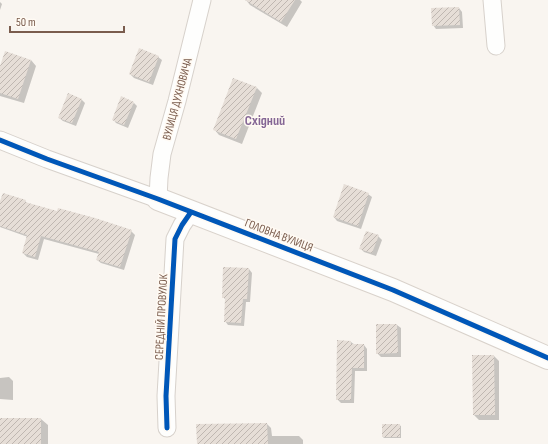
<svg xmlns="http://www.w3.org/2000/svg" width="548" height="444" font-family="'Sofia Sans Condensed',sans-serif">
<defs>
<pattern id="building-hatch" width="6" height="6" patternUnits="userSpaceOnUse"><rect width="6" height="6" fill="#e6ded7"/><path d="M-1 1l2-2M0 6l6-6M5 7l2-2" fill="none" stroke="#bfb7b1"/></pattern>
</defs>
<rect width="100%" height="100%" fill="#f9f5f0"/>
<path fill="#0003" d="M246 0H300L302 2 287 27 250 5Z
M0 2 2 4 0 10Z
M459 8 462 12 463 28 436 29 433 25Z
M158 57 162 60 153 85 134 78 130 74Z
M31 60 36 66 24 103 0 96V69Z
M257 88 262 93 242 144 219 135 214 129Z
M81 99 85 103 76 126 63 121 59 118Z
M134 103 137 106 128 128 116 123 113 119Z
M368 194 372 197 361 229 337 221 334 217Z
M25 201 28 204 131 231 135 235 124 270 101 263 97 260 99 254 44 239 38 260 27 257 23 253 28 237 0 227V204Z
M378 236 382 240 376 256 364 252 360 248Z
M249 269 252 273 250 302H246L244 326 228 325 225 321 226 300 223 297Z
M377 325H397L401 328V357H381L377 353Z
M338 341 351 342 355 345H364L367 349V371H355L354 403H341L337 399Z
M473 356H494L499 361V420H479L474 415Z
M9 377 13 381V400L0 399V378Z
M0 419H41L48 425V444H0Z
M267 424 271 428 272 436H299L303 440V444H198Z
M399 425 401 426V438H384L383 437Z"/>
<path fill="url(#building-hatch)" d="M245 0H295L281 22Z
M459 7 460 25 432 26 431 8Z
M139 48 159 56 149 82 129 74Z
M5 51 31 60 18 99 0 93V66Z
M233 78 257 87 236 139 213 130Z
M68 93 82 99 72 123 58 118Z
M121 96 134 102 124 125 112 120Z
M344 184 369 193 358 226 333 217Z
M3 193 26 200 25 202 57 211 58 208 95 218 132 230 120 267 96 260 99 252 41 236 35 257 22 253 27 235 0 226V201Z
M366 231 379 235 372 253 359 249Z
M223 267 249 268 247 299H243L241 323 224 322 225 298H222Z
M376 324H397L398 353 376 354Z
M337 340 351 341V344H364V368H352L351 400H336Z
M472 355H494L495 415H473Z
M0 418H41V444H0Z
M267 423 268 444H197L196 424Z
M382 424H400V437H382Z"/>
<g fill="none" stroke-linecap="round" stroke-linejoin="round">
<defs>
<path id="street" d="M492 0 496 46
M0 140 47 159 158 199 159 178 162 154 177 101 202 0
M167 428 166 396 175 239 182 225 191 212"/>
<path id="secondary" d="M158 199 393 290 548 358"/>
</defs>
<use href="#street" stroke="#d7d1cb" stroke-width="19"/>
<use href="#secondary" stroke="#d9d2cb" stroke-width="24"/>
<use href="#street" stroke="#fefefd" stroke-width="17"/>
<use href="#secondary" stroke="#fefefd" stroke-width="22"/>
<defs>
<path id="cycleway" d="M0 140 47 159 158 199 393 290 548 358
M167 428 166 396 175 239 182 225 191 212"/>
</defs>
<use href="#cycleway" stroke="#fffaf3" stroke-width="8"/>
<use href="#cycleway" stroke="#0057b8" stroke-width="5"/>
</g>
<g text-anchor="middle" stroke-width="3" stroke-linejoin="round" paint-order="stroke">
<g font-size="12" fill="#7a5c4d" stroke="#fffaf3">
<text transform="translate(177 99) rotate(-75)" y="4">ВУЛИЦЯ ДУХНОВИЧА</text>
<text transform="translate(279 235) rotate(21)" y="4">ГОЛОВНА ВУЛИЦЯ</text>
<text transform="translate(161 317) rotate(-87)" y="4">СЕРЕДНІЙ ПРОВУЛОК</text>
</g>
<g font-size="14" font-weight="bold" fill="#846695" stroke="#fffaf3">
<text x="265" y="125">Східний</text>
</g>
</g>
<path d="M10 26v6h114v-6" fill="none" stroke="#7a5c4d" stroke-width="2"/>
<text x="16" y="26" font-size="12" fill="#7a5c4d" stroke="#fffaf3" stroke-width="3" paint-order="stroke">50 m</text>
</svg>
